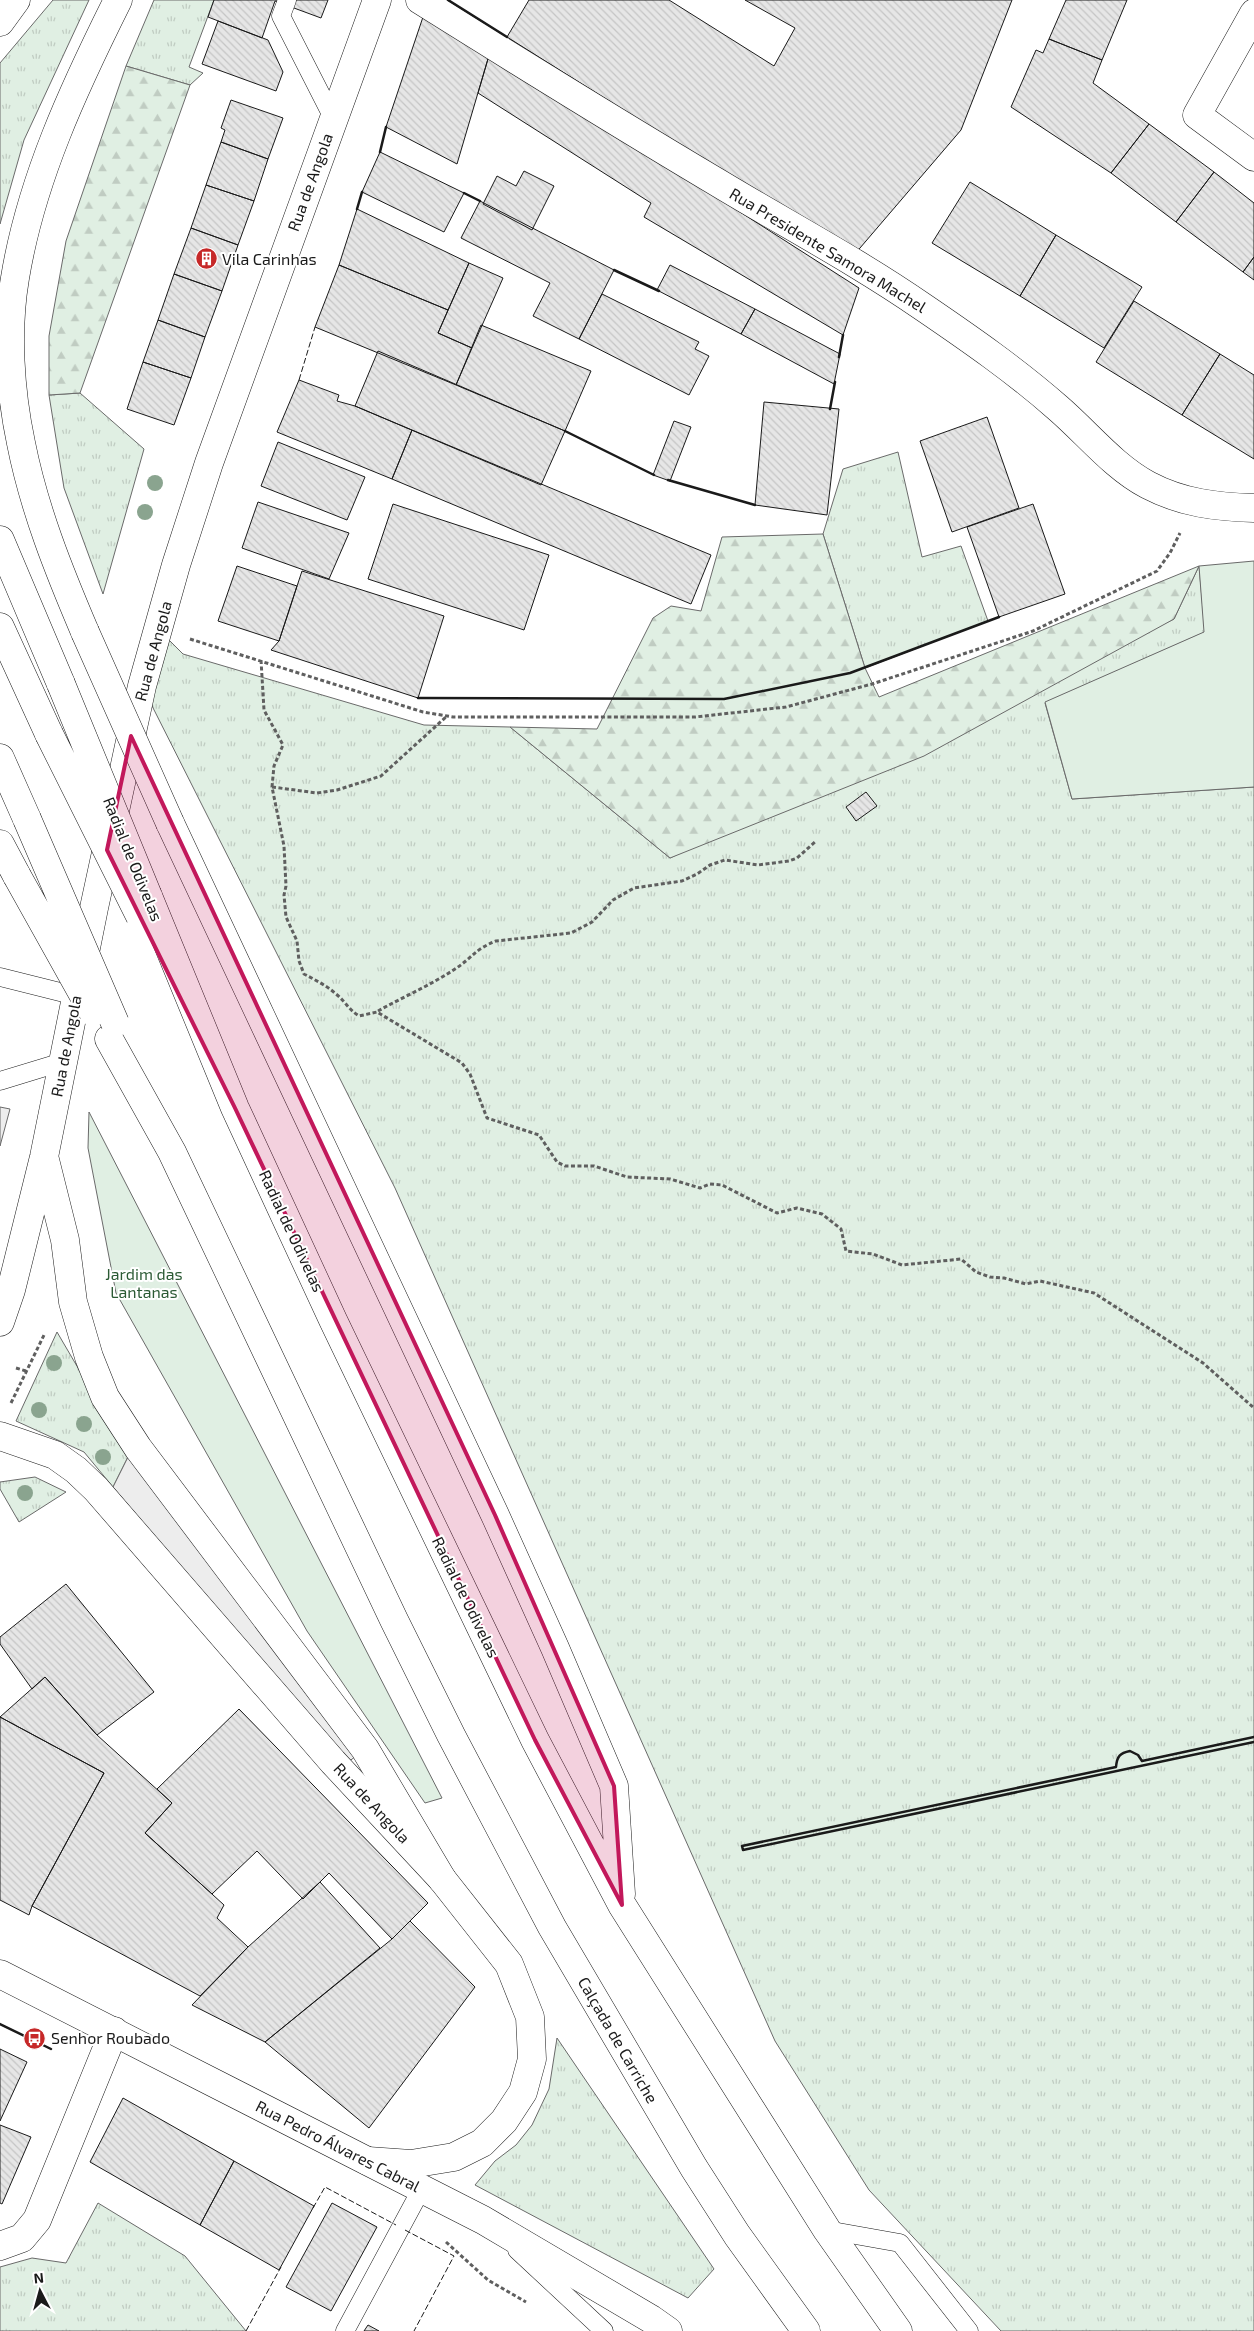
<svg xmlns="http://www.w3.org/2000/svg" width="1254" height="2331" font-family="'Exo 2',sans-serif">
<defs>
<pattern id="grass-tufts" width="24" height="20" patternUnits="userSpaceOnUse" patternTransform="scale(1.25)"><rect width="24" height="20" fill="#e0efe3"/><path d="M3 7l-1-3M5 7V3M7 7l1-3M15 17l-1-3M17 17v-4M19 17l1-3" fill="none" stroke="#c0ccc2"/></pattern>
<pattern id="forest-firs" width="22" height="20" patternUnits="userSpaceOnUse" patternTransform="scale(1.25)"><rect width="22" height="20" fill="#e0efe3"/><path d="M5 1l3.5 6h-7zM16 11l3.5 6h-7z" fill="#c0ccc2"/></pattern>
<pattern id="building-back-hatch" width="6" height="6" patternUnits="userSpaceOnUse" patternTransform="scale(1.25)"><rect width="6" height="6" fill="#e6e6e6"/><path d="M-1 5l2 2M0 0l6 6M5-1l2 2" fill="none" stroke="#c5c5c5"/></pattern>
</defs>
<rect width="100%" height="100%" fill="#fff"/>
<path fill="url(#grass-tufts)" stroke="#6a6a6a" d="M53 0H89L24 140 0 224V63Z
M154 0H214L189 67 203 73 190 85 126 66Z
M80 393 144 449 103 594 64 488 49 395Z
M898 452 922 557 961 546 988 621 865 668 823 534 843 469Z
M1199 566 1205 632 1045 703 1072 799 1254 787V2331H1001L869 2190 775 2041 395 1188 142 686 159 630 183 654 424 725 510 727 670 858 1174 619Z
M57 1332 129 1455 113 1487 84 1452 16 1421Z
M35 1477 66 1492 19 1522 0 1489V1482Z
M557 2038 714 2269 688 2298 475 2185 495 2161 516 2145 532 2125 549 2089Z
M98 2203 185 2256 246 2331H0V2267L32 2258 66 2263Z"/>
<path fill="url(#forest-firs)" stroke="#6a6a6a" d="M126 66 190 85 80 393 49 395V336L66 241Z
M823 534 865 668 879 697 1199 566 1174 619 924 756 670 858 510 727 597 729 653 618 671 606 701 611 722 537Z"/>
<path fill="#e0efe3" stroke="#6a6a6a" d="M1254 561V787L1072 799 1045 702 1204 632 1199 566Z
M89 1112 442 1798 425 1803 307 1631 116 1293 88 1148Z"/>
<path fill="#ededed" stroke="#6a6a6a" d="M0 1107 10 1109 0 1146Z
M129 1455 356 1756 347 1763 113 1487Z"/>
<path fill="url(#building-back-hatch)" stroke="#1a1a1a" d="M214 0H328L321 18 275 1 262 38 208 17Z
M529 0H669L774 66 795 28 745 0H1012L961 130 854 255 507 37Z
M1066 0H1127L1102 60 1049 39Z
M425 11 490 52 457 164 386 127Z
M218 21 268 40 283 72 276 91 202 64Z
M1049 39 1102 60 1093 83 1149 124 1111 173 1011 107 1036 50 1043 53Z
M490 52 859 288 843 335 644 217 651 203 478 93Z
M231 100 283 118 268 159 221 142 225 130 221 128Z
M1149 124 1214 172 1176 222 1111 173Z
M221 142 268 159 254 201 206 185Z
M380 152 464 193 444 232 362 192Z
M524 171 554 186 532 230 483 204 497 176 516 186Z
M1214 172 1254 203V257L1243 272 1176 222Z
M970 182 1056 235 1020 296 932 243Z
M206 185 254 201 238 245 191 228Z
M480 201 614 270 579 339 533 316 550 283 461 238Z
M357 209 469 263 448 310 339 265Z
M191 228 238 245 222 291 174 274Z
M1056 235 1142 287 1104 348 1020 296Z
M1254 257V280L1243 272Z
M469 263 503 278 472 348 438 333Z
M339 265 448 310 438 333 472 348 456 385 315 327Z
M670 265 755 309 741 334 657 290Z
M174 274 222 291 205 337 158 320Z
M602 294 699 342 695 349 709 356 689 395 579 339Z
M1134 301 1220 354 1182 415 1096 362Z
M755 309 840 354 834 384 741 334Z
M158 320 205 337 191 378 143 362Z
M481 325 591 371 565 431 456 385Z
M378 351 565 431 541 485 355 406Z
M1220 354 1254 375V459L1182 415Z
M143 362 191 378 174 425 127 409Z
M299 380 339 395 337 401 355 406 412 430 392 479 277 432Z
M764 402 839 409 827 515 755 505Z
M987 417 1019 508 952 532 920 441Z
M674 421 691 427 670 481 653 475Z
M412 430 711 555 691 604 392 479Z
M278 442 365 477 347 520 261 486Z
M258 502 349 533 329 579 242 548Z
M393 504 549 555 524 630 368 579Z
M1033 504 1065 594 999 617 967 527Z
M237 566 297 586 279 641 218 621Z
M302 571 444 616 418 698 271 650 279 641Z
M866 792 877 806 856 821 846 807Z
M66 1584 154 1692 97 1735 45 1677 32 1689 0 1644V1637Z
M45 1677 97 1735 172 1803 145 1833 224 1905 217 1918 248 1947 200 1996 32 1906 104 1773 0 1717Z
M239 1709 428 1903 392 1939 329 1873 303 1899 257 1851 212 1894 145 1833 172 1803 157 1789Z
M0 1717 104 1773 32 1906 29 1915 0 1900Z
M320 1882 380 1948 265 2042 192 2005 248 1947Z
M410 1921 475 1987 369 2128 265 2042 392 1939Z
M0 2049 27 2062 0 2121Z
M123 2098 234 2161 200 2225 90 2162Z
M0 2125 31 2137 2 2204 0 2203Z
M234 2161 314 2206 279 2270 200 2225Z
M332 2203 377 2227 331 2311 286 2287Z
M368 2325 379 2331H364Z"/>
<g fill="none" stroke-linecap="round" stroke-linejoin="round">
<defs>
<path id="lane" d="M287 0 281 16 333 118
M0 977 76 996
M0 1081 62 1062
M827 2230 900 2243 969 2331
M517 2250 604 2331
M345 2331 422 2188"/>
<path id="street" d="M420 0C519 62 619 124 720 184 788 225 858 262 923 307 970 339 1016 371 1058 408 1088 434 1114 467 1148 485 1182 503 1217 507 1254 508
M1254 13 1197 115 1254 157
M0 1436 55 1455 76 1470 96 1489 333 1762 442 1879 509 1964 530 2017 532 2059 523 2092 504 2121 482 2143 454 2157 411 2164 368 2161
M0 2246 22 2238 37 2220 114 2031"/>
<path id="primary" d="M45 1160 65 1240 73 1302 89 1357 105 1397 138 1448 365 1749 442 1879
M0 1322 11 1290 44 1157 94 908 142 686 176 565 209 463 377 0
M0 1974 483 2220 651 2319 668 2331"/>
<path id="highway" d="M0 22 16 0
M0 540 61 684
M0 627 49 734
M85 632C59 571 34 509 21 443 10 391 6 331 15 278 31 180 74 88 118 0
M0 758 27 819
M170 823 495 1515 555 1648 614 1786 621 1894
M0 844 17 876
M148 896 235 1108 333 1320 535 1740 622 1905 827 2230 898 2331
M109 1039 172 1152 394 1620 451 1735 552 1927 694 2168 737 2235 806 2331"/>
</defs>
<use href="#lane" stroke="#1a1a1a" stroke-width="19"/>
<use href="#street" stroke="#1a1a1a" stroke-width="29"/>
<use href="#primary" stroke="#1a1a1a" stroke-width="29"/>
<use href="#highway" stroke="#1a1a1a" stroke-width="29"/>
<path stroke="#5f5f5f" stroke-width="3" stroke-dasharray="4 2.5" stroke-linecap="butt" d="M190 639 423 712 453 717H695L786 707 872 684 1033 631 1157 571 1170 553 1180 533
M261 660 264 710 283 745 274 766 272 787 284 846 286 886 284 895 286 917 297 941 299 961 304 974C315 980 326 985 336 994 345 1001 349 1010 359 1016L377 1012 462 1063 470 1074 487 1118 539 1135 557 1162 565 1166H594L627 1177 670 1179 700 1188 710 1184 722 1185 777 1213 797 1208 822 1214 841 1229 846 1251 873 1254 902 1265 961 1259 976 1272 990 1277 1004 1278 1026 1284 1040 1281 1094 1293 1203 1363 1254 1408
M272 787 317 793 337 790 381 776 447 716
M378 1011C403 997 431 985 455 969 472 958 475 949 496 941L571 933 592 922 613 900 634 888 682 881 697 874 710 865 725 860 758 865 789 861 797 858 815 842
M16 1368 26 1371
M11 1403 45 1333
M446 2242 488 2280 526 2302"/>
<use href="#lane" stroke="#fff" stroke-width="18"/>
<use href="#street" stroke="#fff" stroke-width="28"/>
<use href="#primary" stroke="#fff" stroke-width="28"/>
<use href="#highway" stroke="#fff" stroke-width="28"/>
<defs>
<path id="highway-bridge" d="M85 632 170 823
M61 684 148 896
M49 734 140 916
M27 819 115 1023
M17 876 93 1012"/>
</defs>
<use href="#highway-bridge" stroke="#1a1a1a" stroke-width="29" stroke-linecap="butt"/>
<use href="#highway-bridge" stroke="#fff" stroke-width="28"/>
<path stroke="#1a1a1a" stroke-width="1" stroke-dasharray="6 2.5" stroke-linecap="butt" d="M299 380 315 327
M313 2208 325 2187 396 2225
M405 2230 454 2256 414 2331
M246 2331 281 2267"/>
<path stroke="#1a1a1a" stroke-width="2.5" d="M448 0 507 37
M380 152 386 127
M464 193 480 201
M357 209 362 192
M614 270 659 291
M839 357 843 335
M830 409 835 382
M565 431 654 475
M668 480 755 505
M418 698 724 699 850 673 999 617
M1254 1737 1142 1761 1138 1755 1130 1751C1120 1753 1117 1756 1116 1767L742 1846 743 1850 1254 1742
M0 2024 51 2049"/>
</g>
<g fill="#8aa48f">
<circle cx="155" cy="483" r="8"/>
<circle cx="145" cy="512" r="8"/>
<circle cx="54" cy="1363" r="8"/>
<circle cx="39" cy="1410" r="8"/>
<circle cx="84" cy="1424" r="8"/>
<circle cx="103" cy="1457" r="8"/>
<circle cx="25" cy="1493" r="8"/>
</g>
<path fill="#c2185b" fill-opacity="0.2" stroke="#c2185b" stroke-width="4" stroke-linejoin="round" d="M131 736 495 1515 614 1786 622 1905 535 1740 235 1108 107 850Z"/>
<defs>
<symbol id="building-disc" viewBox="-11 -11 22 22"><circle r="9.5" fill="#c62828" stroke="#fff"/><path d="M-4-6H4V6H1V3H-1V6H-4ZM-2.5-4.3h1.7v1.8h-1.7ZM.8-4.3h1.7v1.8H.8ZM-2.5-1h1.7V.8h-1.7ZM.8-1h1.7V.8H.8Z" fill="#fff"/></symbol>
<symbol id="bus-disc" viewBox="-11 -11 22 22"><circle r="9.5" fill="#c62828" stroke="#fff"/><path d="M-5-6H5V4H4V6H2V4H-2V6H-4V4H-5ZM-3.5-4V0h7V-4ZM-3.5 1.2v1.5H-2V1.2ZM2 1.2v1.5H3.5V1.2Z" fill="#fff"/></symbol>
</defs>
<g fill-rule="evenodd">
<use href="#building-disc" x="194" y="246" width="25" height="25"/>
<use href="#bus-disc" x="22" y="2026" width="25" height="25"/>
</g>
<g text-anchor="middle" stroke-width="4" stroke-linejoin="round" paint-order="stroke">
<g font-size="16" fill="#1a1a1a" stroke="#fff">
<text transform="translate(310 182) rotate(-70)" y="6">Rua de Angola</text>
<text transform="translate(828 250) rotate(31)" y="6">Rua Presidente Samora Machel</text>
<text transform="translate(153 651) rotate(-75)" y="6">Rua de Angola</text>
<text transform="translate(133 859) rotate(68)" y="6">Radial de Odivelas</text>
<text transform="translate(66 1046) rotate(-79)" y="6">Rua de Angola</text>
<text transform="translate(292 1231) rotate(65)" y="6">Radial de Odivelas</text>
<text transform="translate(466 1597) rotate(64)" y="6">Radial de Odivelas</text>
<text transform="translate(372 1803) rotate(47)" y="6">Rua de Angola</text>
<text transform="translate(618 2040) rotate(60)" y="6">Calçada de Carriche</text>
<text transform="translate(338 2146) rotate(27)" y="6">Rua Pedro Álvares Cabral</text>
</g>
<g font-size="16" fill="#1a1a1a" stroke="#fff" text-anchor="start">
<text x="222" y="265">Vila Carinhas</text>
<text x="51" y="2044">Senhor Roubado</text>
</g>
<g font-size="16" fill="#2b5a34" stroke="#fff">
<text x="144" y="1280">Jardim das<tspan x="144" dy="18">Lantanas</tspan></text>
</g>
</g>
<g transform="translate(40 2291) rotate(354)" stroke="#ffffff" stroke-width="4" paint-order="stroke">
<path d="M0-4L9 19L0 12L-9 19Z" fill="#1a1a1a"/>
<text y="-8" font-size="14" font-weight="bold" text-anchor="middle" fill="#1a1a1a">N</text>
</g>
</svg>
